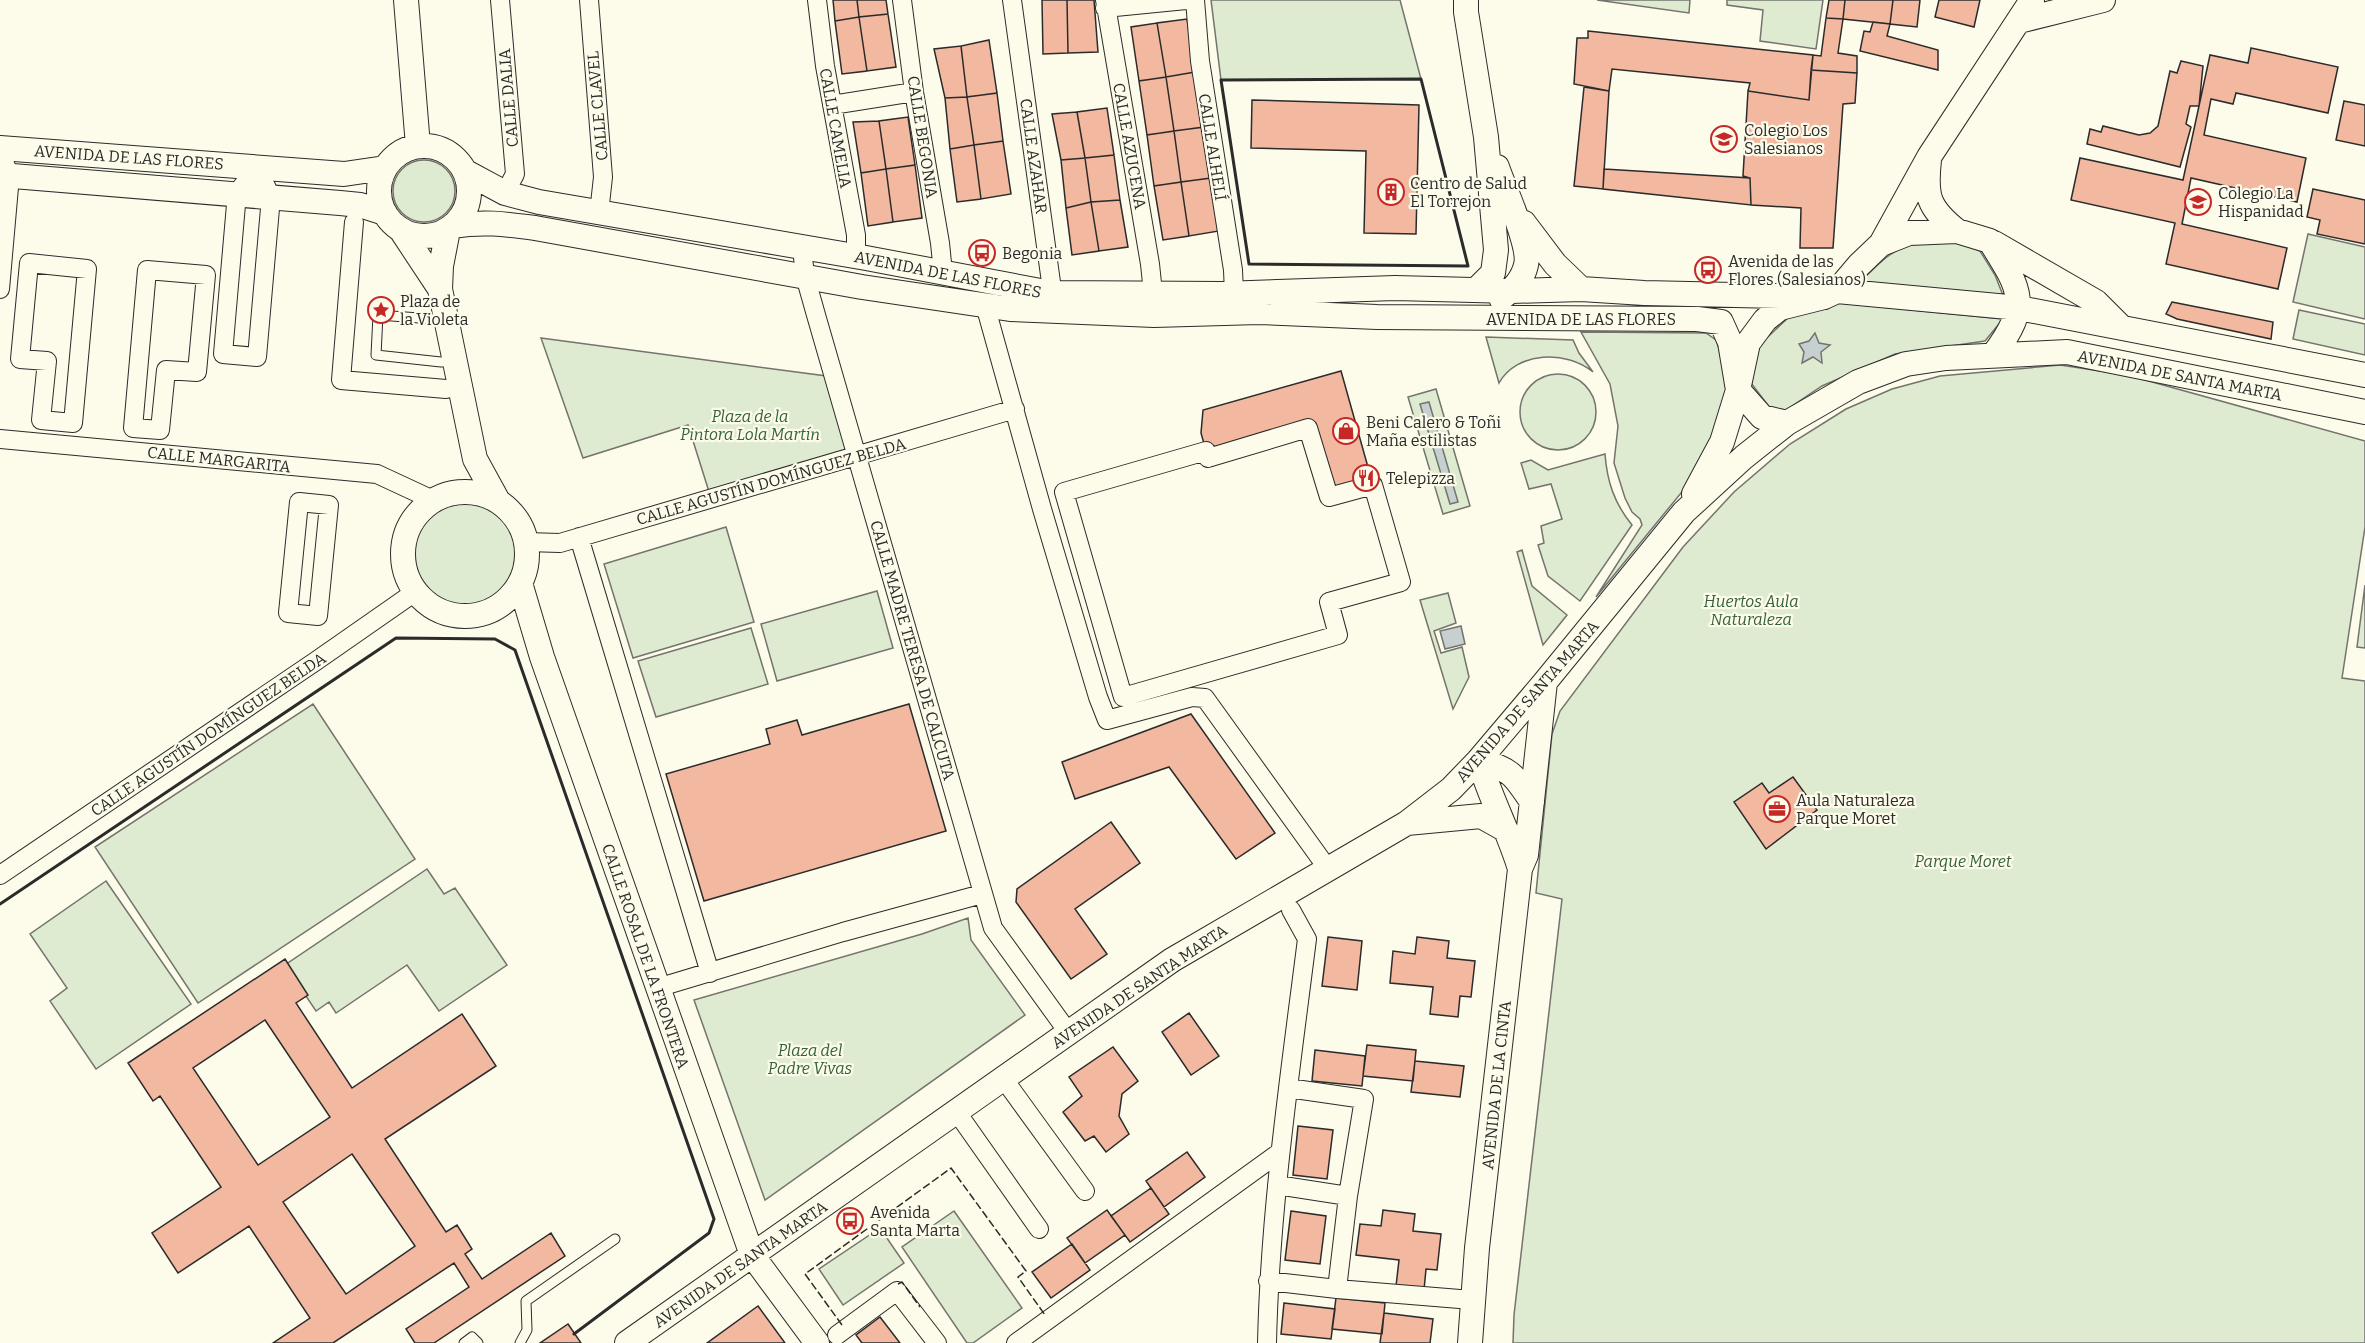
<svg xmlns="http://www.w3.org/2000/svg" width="2365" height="1343" font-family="Bitter,serif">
<rect width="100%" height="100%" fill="#fdfbea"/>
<path fill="#deebd1" stroke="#74746e" stroke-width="1.5" d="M1211 0H1400L1421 79 1221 80Z
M1597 0H1690L1689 13Z
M1727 0H1823L1816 49 1760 41 1763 10 1727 5Z
M393 191a31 31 0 1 1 62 0a31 31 0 1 1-62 0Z
M2308 234 2365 247V319L2293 302Z
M1952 240 1980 251 1995 275 2004 298 1859 283C1896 246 1900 243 1952 240Z
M1832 302 2003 319 1985 341 1895 354 1822 386 1786 410 1770 408 1751 383 1759 345 1788 318Z
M2299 310 2365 324V355L2293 339Z
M1581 332 1706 333 1716 340 1721 355 1727 393 1708 460 1596 597 1642 525 1640 519 1632 512 1625 498 1614 463 1618 426 1610 384Z
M1486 337 1573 340 1579 353 1593 372C1567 350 1517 351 1499 383Z
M541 338 834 377 856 456 711 498 688 425 583 458Z
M2060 365 2127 375 2365 441V527L2342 678 2365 681V1343H1513L1514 1315 1562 899 1536 893 1552 734 1560 711 1683 547 1734 492 1790 444 1846 409 1892 389 1940 376Z
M1520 412a38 38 0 1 1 76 0a38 38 0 1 1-76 0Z
M1436 389 1470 506 1443 514 1408 397Z
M1605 454C1607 481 1614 503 1632 525L1580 601 1548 576 1538 545 1544 543 1541 526 1562 519 1551 484 1529 489 1521 463 1531 460 1548 470Z
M413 554a53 53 0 1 1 106 0a53 53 0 1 1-106 0Z
M726 527 754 622 633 658 604 564Z
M1522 550 1532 586 1567 615 1543 645 1517 552Z
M2365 585V648L2357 647Z
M877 591 893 648 777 681 761 624Z
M1448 593 1456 623 1434 631 1441 653 1462 647 1469 677 1453 709 1420 600Z
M751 628 768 684 656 717 638 661Z
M313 704 415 859 198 1003 95 847Z
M427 869 444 894 455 888 507 965 439 1011 407 965 336 1013 329 1002 316 1011 285 965Z
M106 881 191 1004 96 1069 50 1001 67 988 30 934Z
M968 918 971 940 1025 1015 765 1200 694 1000 922 934Z
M954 1211 1022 1308 973 1343H967L902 1247Z
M880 1228 904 1263 843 1305 819 1269Z"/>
<path fill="#c7d0d0" stroke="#74746e" stroke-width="1.5" d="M1815 333 1819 343 1830 345 1821 352 1822 363 1813 357 1802 363 1804 352 1799 344 1809 341Z
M1429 402 1458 502 1450 504 1420 404Z
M1461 626 1465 644 1445 649 1440 631Z"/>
<path fill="#f2b8a0" stroke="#2b2b2b" stroke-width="1.5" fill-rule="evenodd" d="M833 0H857L859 17 835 21Z
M857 0H886L888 14 859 17Z
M1042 0H1067L1068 53 1043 54Z
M1067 0H1094L1098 52 1068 53Z
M1829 0H1845L1843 19 1826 18Z
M1845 0H1893L1890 24 1843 19Z
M1893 0H1920L1917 27 1890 24Z
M1939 0H1980L1974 27 1935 17Z
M888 14 896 67 867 71 859 17Z
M859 17 867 71 842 74 835 21Z
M1826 18 1843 19 1838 53 1857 56V73L1811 70 1813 55 1821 56Z
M1187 19 1195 72 1166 77 1157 23Z
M1873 22 1890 24 1887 36 1938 50V70L1860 51 1864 31 1870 32Z
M1157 23 1166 77 1139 81 1131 27Z
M1588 31 1813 55 1809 100 1748 91 1750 83 1612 69 1609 91 1574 84 1577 38H1588Z
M989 40 997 93 967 97 961 46Z
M961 46 967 97 945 98 934 49Z
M2251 48 2338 67 2328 113 2236 93 2233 104 2211 99 2204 135 2306 158 2297 202 2191 178 2182 224 2287 248 2278 289 2166 264 2175 223 2071 200 2080 158 2183 180 2210 55 2248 63Z
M2181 61 2203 66 2199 106H2190L2186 124 2191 127 2180 167 2087 144 2090 129 2101 132 2103 126 2139 135 2150 133 2158 126 2170 71 2177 73Z
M1811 70 1857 73 1855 103 1843 104 1833 248H1800L1801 208 1751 205 1750 178 1743 176 1748 91 1809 100Z
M1195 72 1204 127 1174 131 1166 77Z
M1166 77 1174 131 1147 135 1139 81Z
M1584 87 1609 91 1603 189 1574 186Z
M997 93 1003 141 974 145 967 97Z
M967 97 974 145 950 149 945 98Z
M1252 100 1419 105 1416 234 1364 233 1366 151 1251 148Z
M2344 101 2365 105V146L2336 140Z
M1107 108 1114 155 1085 158 1077 112Z
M1077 112 1085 158 1061 160 1052 114Z
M908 117 915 165 886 169 879 121Z
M879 121 886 169 861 173 853 122Z
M1204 127 1211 178 1181 182 1174 131Z
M1174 131 1181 182 1154 186 1147 135Z
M1003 141 1011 194 981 199 974 145Z
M974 145 981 199 957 202 950 149Z
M1114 155 1120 200 1091 202 1085 158Z
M1085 158 1091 202 1066 208 1061 160Z
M915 165 922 218 893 222 886 169Z
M886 169 893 222 868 226 861 173Z
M1604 169 1750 178 1751 205 1603 189Z
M1211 178 1219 231 1189 236 1181 182Z
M1181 182 1189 236 1163 240 1154 186Z
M2313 189 2365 200V244L2317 234 2320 220 2307 217Z
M1120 200 1128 247 1099 251 1091 202Z
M1091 202 1099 251 1072 255 1066 208Z
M2172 302 2273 322 2271 339 2177 319 2166 314Z
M1341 371 1373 485 1329 497 1308 428 1208 458 1201 433 1203 410Z
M909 704 946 831 704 901 666 774 770 744 766 729 797 720 802 735Z
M1191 714 1275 833 1236 859 1169 767 1075 799 1062 762Z
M1793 777 1817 810 1766 849 1734 802 1762 783 1769 793Z
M1111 822 1140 863 1075 909 1107 954 1071 979 1016 902 1017 889Z
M1328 937 1362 941 1357 990 1322 986Z
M1417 937 1449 941 1447 958 1475 961 1471 997 1460 996 1458 1017 1430 1014 1433 987 1390 983 1393 951 1415 954Z
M285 959 308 995 296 1003 352 1088 462 1014 496 1066 385 1139 446 1232 457 1225 472 1249 465 1254 482 1279 551 1233 565 1256 434 1343H415L406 1329 469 1287 454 1263 333 1343H273L310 1318 249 1226 178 1273 152 1233 221 1187 160 1096 153 1101 128 1063ZM265 1020 330 1117 258 1165 193 1068ZM352 1154 415 1246 346 1294 283 1202Z
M1189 1013 1219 1056 1191 1075 1162 1032Z
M1367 1045 1416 1050 1413 1081 1363 1076Z
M1113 1047 1138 1081 1122 1094 1119 1116 1129 1134 1106 1152 1094 1136 1085 1141 1063 1112 1082 1096 1069 1077Z
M1315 1050 1365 1056 1362 1086 1312 1081Z
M1415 1061 1464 1066 1460 1097 1411 1092Z
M1298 1126 1333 1130 1327 1179 1293 1175Z
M1187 1152 1205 1177 1164 1207 1146 1181Z
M1151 1188 1169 1214 1130 1242 1111 1216Z
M1107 1210 1125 1235 1085 1263 1067 1238Z
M1383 1210 1415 1214 1413 1231 1441 1234 1437 1270 1426 1269 1424 1290 1396 1286 1399 1260 1356 1255 1360 1224 1381 1226Z
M1291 1211 1326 1216 1320 1264 1285 1260Z
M1072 1244 1090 1270 1051 1298 1032 1272Z
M1336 1298 1385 1303 1382 1334 1332 1329Z
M1284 1303 1335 1309 1331 1339 1281 1334Z
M758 1306 785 1343H707Z
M1384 1313 1433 1319 1430 1343H1380Z
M880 1317 900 1343H862L856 1335Z
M568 1324 581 1343H540Z"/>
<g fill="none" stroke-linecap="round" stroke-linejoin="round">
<defs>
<path id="lane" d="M445 317 433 319 378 315 376 355 441 362 454 361
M464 1343 472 1337 478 1343
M520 1343 527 1330 526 1301 615 1239"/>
<path id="street" d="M500 0 515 174 505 193
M589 0 603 177 599 213
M817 0 825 66 856 235V257
M902 0 914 92 940 243 943 273
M1012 0 1054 304
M1105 0 1150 264 1153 293
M1195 0 1200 61 1233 270 1234 293
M1105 8 1186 0
M832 105 914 92
M0 152 10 176 0 289
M257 167 271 197 257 357 223 354 237 193Z
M354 222 341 380 446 389
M802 248 805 276 816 315 993 928 1068 1032
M29 263 87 269 73 423 41 420 47 361 20 359Z
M147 270 206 275 197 372 166 370 160 430 133 428Z
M985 305 1042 509 1098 697 1107 720 1192 697 1205 698 1328 869
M1308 428 1329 497 1373 485 1401 582 1329 602 1338 635 1123 697 1064 492 1206 451 1208 458Z
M0 439 377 474 433 500
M299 502 329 505 318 616 288 613Z
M579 537 710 973
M526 542 560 543 1015 409
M0 875 316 661 415 592
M657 988 843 932 982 894
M1003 1078 1085 1191
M956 1111 1039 1229
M1277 1185 1348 1196 1364 1099 1288 1088
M1268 1281 1337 1289 1348 1196
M1337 1289 1472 1300
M837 1335 897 1291 937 1343
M1016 1343 1280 1152
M1267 1343C1270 1208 1290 1074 1307 939L1291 910"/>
<path id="secondary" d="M406 0 418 146
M1466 0V12L1486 137 1496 250 1493 273 1476 290
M2019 21 2103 0
M379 191a45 45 0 1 1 90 0a45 45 0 1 1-90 0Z
M0 148 344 174 385 168
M1929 160C1925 196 1928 208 1957 231
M1497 167C1504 188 1531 246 1526 265 1523 279 1512 291 1501 298
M466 172 505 193 539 202 866 258 1051 293 1222 294 1395 288 1512 291 1581 289 1644 293 1824 297
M0 175 340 203 360 205 385 213
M1524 223 1555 264 1581 289
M453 226C483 221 505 224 535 228L862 287 1010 309 1154 315 1259 312 1377 317 1697 319 1721 322 1730 342 1738 390 1762 417 1787 423
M401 230 440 289
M448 230 441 266 440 289 475 459 498 501
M1994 243 2096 302 2121 327
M1881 244 1929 157 2032 0
M1837 291 1859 265 1881 244 1909 233 1957 231 1990 241C2021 290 2031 304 1994 354
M403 554a62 62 0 1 1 124 0a62 62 0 1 1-124 0Z
M1694 494 1722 442 1738 390 1748 343 1765 320 1780 308 1824 297 1837 291 2019 308 2365 375
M520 583 542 657 752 1255 817 1343
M1479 760C1490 798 1509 832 1520 869
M1479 760C1512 771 1513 773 1532 802
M1407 823 1481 816 1506 830
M627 1343 1172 960 1407 823 1451 789 1479 760 1545 682 1684 512 1744 457 1787 423 1858 382 1906 364 1946 358 2067 352 2365 412
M1470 1343 1477 1248 1520 869 1526 855 1545 682"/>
</defs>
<use href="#lane" stroke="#2b2b2b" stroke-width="11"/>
<use href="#street" stroke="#2b2b2b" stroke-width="20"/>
<use href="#secondary" stroke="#2b2b2b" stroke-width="26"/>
<use href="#lane" stroke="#fdfbea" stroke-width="9"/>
<use href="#street" stroke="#fdfbea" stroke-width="18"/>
<use href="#secondary" stroke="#fdfbea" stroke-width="24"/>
<path stroke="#2b2b2b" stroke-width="1.5" stroke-dasharray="8 3" stroke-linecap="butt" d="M898 1284 902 1282 920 1307
M842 1325 805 1274 951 1168 1026 1271 1018 1277 1045 1315"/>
<path stroke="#2b2b2b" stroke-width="3" d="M1421 79 1468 266 1249 264 1221 80Z
M0 904 396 638 495 639 515 650 714 1219 709 1233 574 1334"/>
</g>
<defs>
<symbol id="school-ring" viewBox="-11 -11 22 22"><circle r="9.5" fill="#fdfbea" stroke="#c62828" stroke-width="1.5"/><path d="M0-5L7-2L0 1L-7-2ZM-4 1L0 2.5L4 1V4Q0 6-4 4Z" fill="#c62828"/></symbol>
<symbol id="building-ring" viewBox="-11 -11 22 22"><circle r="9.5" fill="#fdfbea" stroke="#c62828" stroke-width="1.5"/><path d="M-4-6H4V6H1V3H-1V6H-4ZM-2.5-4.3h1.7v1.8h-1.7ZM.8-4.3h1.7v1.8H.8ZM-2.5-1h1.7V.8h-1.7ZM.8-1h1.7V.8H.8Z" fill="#c62828"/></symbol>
<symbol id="bus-ring" viewBox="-11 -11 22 22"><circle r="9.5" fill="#fdfbea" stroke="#c62828" stroke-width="1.5"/><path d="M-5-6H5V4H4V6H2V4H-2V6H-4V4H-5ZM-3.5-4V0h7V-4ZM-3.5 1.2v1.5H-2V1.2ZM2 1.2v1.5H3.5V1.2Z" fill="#c62828"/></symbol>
<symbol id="sight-ring" viewBox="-11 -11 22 22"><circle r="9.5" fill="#fdfbea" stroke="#c62828" stroke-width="1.5"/><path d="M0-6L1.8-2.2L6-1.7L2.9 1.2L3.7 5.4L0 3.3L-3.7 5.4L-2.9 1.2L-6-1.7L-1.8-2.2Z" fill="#c62828"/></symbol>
<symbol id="shop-ring" viewBox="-11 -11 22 22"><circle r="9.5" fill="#fdfbea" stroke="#c62828" stroke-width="1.5"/><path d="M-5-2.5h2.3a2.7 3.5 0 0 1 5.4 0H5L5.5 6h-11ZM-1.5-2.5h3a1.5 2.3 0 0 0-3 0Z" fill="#c62828"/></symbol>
<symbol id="restaurant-ring" viewBox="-11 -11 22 22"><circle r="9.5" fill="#fdfbea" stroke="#c62828" stroke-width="1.5"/><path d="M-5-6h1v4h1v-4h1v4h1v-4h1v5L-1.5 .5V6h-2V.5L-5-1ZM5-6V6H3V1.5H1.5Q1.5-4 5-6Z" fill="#c62828"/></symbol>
<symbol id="office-ring" viewBox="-11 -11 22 22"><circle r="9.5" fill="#fdfbea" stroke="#c62828" stroke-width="1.5"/><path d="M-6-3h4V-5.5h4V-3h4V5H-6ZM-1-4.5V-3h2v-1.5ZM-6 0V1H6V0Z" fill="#c62828"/></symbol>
</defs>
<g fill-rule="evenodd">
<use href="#school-ring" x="1709" y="124" width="30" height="30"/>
<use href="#building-ring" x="1376" y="177" width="30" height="30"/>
<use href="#school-ring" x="2183" y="187" width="30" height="30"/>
<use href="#bus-ring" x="967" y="238" width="30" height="30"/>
<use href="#bus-ring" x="1693" y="255" width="30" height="30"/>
<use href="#sight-ring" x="366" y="295" width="30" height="30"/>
<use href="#shop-ring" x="1331" y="416" width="30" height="30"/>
<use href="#restaurant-ring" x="1351" y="463" width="30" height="30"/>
<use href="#office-ring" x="1762" y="794" width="30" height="30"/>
<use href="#bus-ring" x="835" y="1206" width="30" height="30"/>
</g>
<g text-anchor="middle" stroke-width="4.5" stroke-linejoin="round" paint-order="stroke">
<g font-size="16" fill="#2b2b2b" stroke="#fdfbea">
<text transform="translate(508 98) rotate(-95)" y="6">CALLE DALIA</text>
<text transform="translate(597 106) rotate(-95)" y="6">CALLE CLAVEL</text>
<text transform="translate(836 128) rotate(80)" y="6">CALLE CAMELIA</text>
<text transform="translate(923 137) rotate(81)" y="6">CALLE BEGONIA</text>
<text transform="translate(1130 146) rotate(80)" y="6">CALLE AZUCENA</text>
<text transform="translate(1213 147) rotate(81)" y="6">CALLE ALHELÍ</text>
<text transform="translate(1034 156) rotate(82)" y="6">CALLE AZAHAR</text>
<text transform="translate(129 157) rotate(4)" y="6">AVENIDA DE LAS FLORES</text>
<text transform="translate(948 274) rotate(11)" y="6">AVENIDA DE LAS FLORES</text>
<text x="1581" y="325">AVENIDA DE LAS FLORES</text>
<text transform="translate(2180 375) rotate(11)" y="6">AVENIDA DE SANTA MARTA</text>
<text transform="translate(219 459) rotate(6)" y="6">CALLE MARGARITA</text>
<text transform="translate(771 481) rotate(-16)" y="6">CALLE AGUSTÍN DOMÍNGUEZ BELDA</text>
<text transform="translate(913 650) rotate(74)" y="6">CALLE MADRE TERESA DE CALCUTA</text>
<text transform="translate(1527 701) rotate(-49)" y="6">AVENIDA DE SANTA MARTA</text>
<text transform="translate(208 734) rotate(-34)" y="6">CALLE AGUSTÍN DOMÍNGUEZ BELDA</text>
<text transform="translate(646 956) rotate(71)" y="6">CALLE ROSAL DE LA FRONTERA</text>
<text transform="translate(1139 986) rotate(-34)" y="6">AVENIDA DE SANTA MARTA</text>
<text transform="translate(1496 1085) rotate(-84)" y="6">AVENIDA DE LA CINTA</text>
<text transform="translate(740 1264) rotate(-35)" y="6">AVENIDA DE SANTA MARTA</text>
</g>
<g font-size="16" fill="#2b2b2b" stroke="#fdfbea" text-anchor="start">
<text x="1744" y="136">Colegio Los<tspan x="1744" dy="18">Salesianos</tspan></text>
<text x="1410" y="189">Centro de Salud<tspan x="1410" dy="18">El Torrejon</tspan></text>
<text x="2218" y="199">Colegio La<tspan x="2218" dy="18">Hispanidad</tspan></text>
<text x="1002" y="259">Begonia</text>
<text x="1728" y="267">Avenida de las<tspan x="1728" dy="18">Flores (Salesianos)</tspan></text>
<text x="400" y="307">Plaza de<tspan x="400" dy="18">la Violeta</tspan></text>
<text x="1366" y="428">Beni Calero &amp; Toñi<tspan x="1366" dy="18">Maña estilistas</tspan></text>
<text x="1386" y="484">Telepizza</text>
<text x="1796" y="806">Aula Naturaleza<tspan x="1796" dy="18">Parque Moret</tspan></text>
<text x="870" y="1218">Avenida<tspan x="870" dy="18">Santa Marta</tspan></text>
</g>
<g font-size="16" font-style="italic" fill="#34623c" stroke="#fdfbea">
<text x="750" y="422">Plaza de la<tspan x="750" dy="18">Pintora Lola Martín</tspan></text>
<text x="1751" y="607">Huertos Aula<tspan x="1751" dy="18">Naturaleza</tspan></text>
<text x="1963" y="867">Parque Moret</text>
<text x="810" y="1056">Plaza del<tspan x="810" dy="18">Padre Vivas</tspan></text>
</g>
</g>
</svg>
